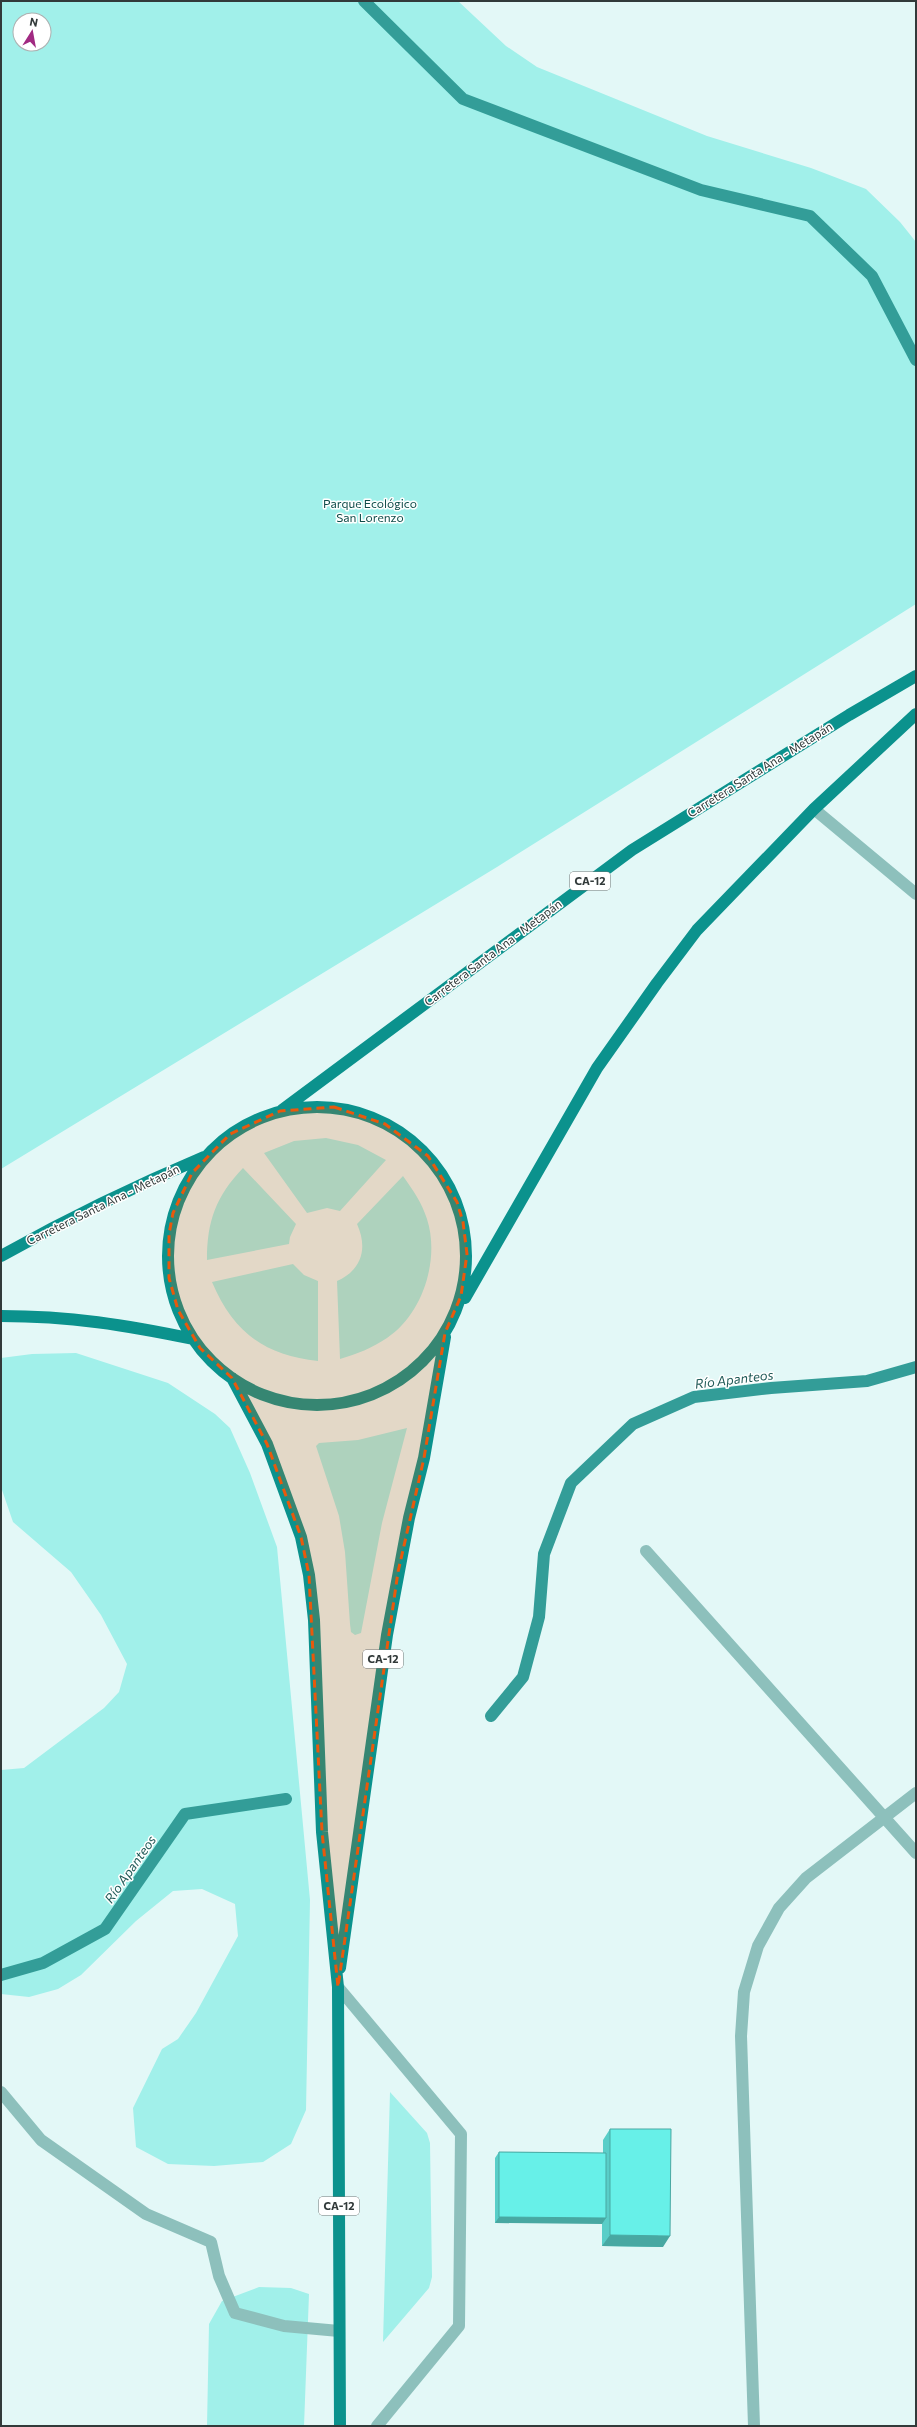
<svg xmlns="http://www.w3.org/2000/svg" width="917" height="2427" font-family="Commissioner,sans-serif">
<rect width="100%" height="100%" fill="#e3f8f7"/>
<path fill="#a1f0ea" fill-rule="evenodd" d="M1 1H458L506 46 537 67 707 136 811 168 866 189 900 222 916 242V604L497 867 1 1169ZM20 20H44V44H20Z
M326 1138 358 1145 386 1160 340 1211 327 1208 307 1213 264 1153 294 1141Z
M243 1168 296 1224 290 1237 289 1244 207 1260C207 1221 216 1196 243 1168Z
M403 1176C413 1190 422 1203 427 1219 440 1259 423 1314 387 1338 372 1348 357 1354 340 1359L337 1281C362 1270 368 1248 357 1224Z
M293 1264 304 1275 318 1281V1361C264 1355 233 1332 212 1282Z
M76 1353 168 1383 215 1414 230 1428 250 1473 277 1547 310 1900 306 2110 291 2144 263 2162 214 2166 168 2164 136 2147 133 2108 162 2049 178 2039 196 2013 238 1936 235 1904 202 1889 173 1891 136 1921 81 1975 58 1989 29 1997 1 1994V1770L24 1768 104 1708 119 1692 127 1664 101 1615 71 1572 13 1522 1 1487V1358L32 1354Z
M407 1428 382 1523 361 1633 355 1635 351 1632 350 1624 345 1552 339 1516 316 1446 319 1443 358 1440Z
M390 2092 427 2133 430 2143 432 2277 429 2288 383 2342Z
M259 2287 291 2288 309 2294 304 2426H207L209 2324 222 2301Z"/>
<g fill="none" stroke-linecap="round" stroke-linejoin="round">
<path stroke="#339d98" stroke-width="12" d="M364 1 463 99 701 190 810 216 872 276 916 360
M491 1716 523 1677 539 1617 544 1554 571 1483 633 1424 694 1397 771 1388 867 1381 916 1367
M1 1975 43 1963 105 1929 185 1814 286 1799"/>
<path stroke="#8dc0bc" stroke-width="12" d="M814 809 916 894
M646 1551 916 1853
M338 1987 461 2134 459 2326 377 2426
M754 2426 741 2036 744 1992 758 1946 779 1908 806 1878 916 1793"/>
<path stroke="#8dc0bc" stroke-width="12" d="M1 2092 41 2140 146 2214 211 2242 219 2276 235 2313 284 2326 339 2331"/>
<path stroke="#0b928d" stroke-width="12" d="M168 1256a149 149 0 1 1 298 0a149 149 0 1 1-298 0Z
M282 1110 632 850 849 715 916 676
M1 1256C67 1219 135 1186 204 1157
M465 1298 597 1068 657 983 697 930 814 809 916 714
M1 1316C70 1316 126 1325 193 1339
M232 1378 267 1444 301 1537 309 1575 314 1620 322 1832 338 1987 340 2426
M340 1968 387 1635 409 1518 424 1458 445 1337"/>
</g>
<path fill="#59cec8" d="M610 2129 663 2247 602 2246V2223H495V2158L499 2152 603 2153V2140Z"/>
<path fill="#48a8a2" d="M499 2217 606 2218 602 2224 495 2223Z
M610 2235 670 2236 663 2247 602 2246Z"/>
<path fill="#67f0e8" stroke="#48a8a2" d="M610 2129H671L670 2236 610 2235Z
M499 2152 606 2153V2218L499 2217Z"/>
<path fill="#e8590c" fill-opacity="0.2" stroke="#e8590c" stroke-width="3" stroke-dasharray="8 5" stroke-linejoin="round" d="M334 1107 385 1124 428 1156 457 1202 463 1222 467 1254 461 1296 445 1333 424 1458 398 1572 338 1987 322 1832 309 1575 301 1537 267 1444 232 1378 200 1348 178 1310 169 1278V1234L173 1213 192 1173 230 1134 280 1111Z"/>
<g text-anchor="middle" stroke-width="3" stroke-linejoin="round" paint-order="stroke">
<g fill="#fff" stroke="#707575" stroke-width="1">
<rect x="570" y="872" width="40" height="18" rx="3"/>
<rect x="363" y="1650" width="40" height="18" rx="3"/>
<rect x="319" y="2197" width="40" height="18" rx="3"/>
</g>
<g font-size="11" font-weight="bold" fill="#323a3a">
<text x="590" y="885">CA-12</text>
<text x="383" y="1663">CA-12</text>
<text x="339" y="2210">CA-12</text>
</g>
<g font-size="12" fill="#0e4c49" stroke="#fff">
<text x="370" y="508">Parque Ecológico<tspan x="370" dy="14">San Lorenzo</tspan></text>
</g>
<g font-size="12" fill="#323a3a" stroke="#fff">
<text transform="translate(760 770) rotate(-32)" y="4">Carretera Santa Ana - Metapán</text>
<text transform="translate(493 953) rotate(-37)" y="4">Carretera Santa Ana - Metapán</text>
<text transform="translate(103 1205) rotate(-26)" y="4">Carretera Santa Ana - Metapán</text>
</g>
<g font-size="13" font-style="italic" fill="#215b58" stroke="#fff">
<text transform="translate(734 1379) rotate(-7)" y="5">Río Apanteos</text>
<text transform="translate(130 1869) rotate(-55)" y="5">Río Apanteos</text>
</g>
</g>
<rect width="917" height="2427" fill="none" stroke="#323a3a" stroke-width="4"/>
<g transform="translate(32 32) rotate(11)"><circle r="19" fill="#ffffff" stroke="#adb0b0"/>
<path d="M0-3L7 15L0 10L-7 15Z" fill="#a12a82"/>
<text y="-6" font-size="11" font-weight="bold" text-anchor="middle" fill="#323a3a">N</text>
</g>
</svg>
